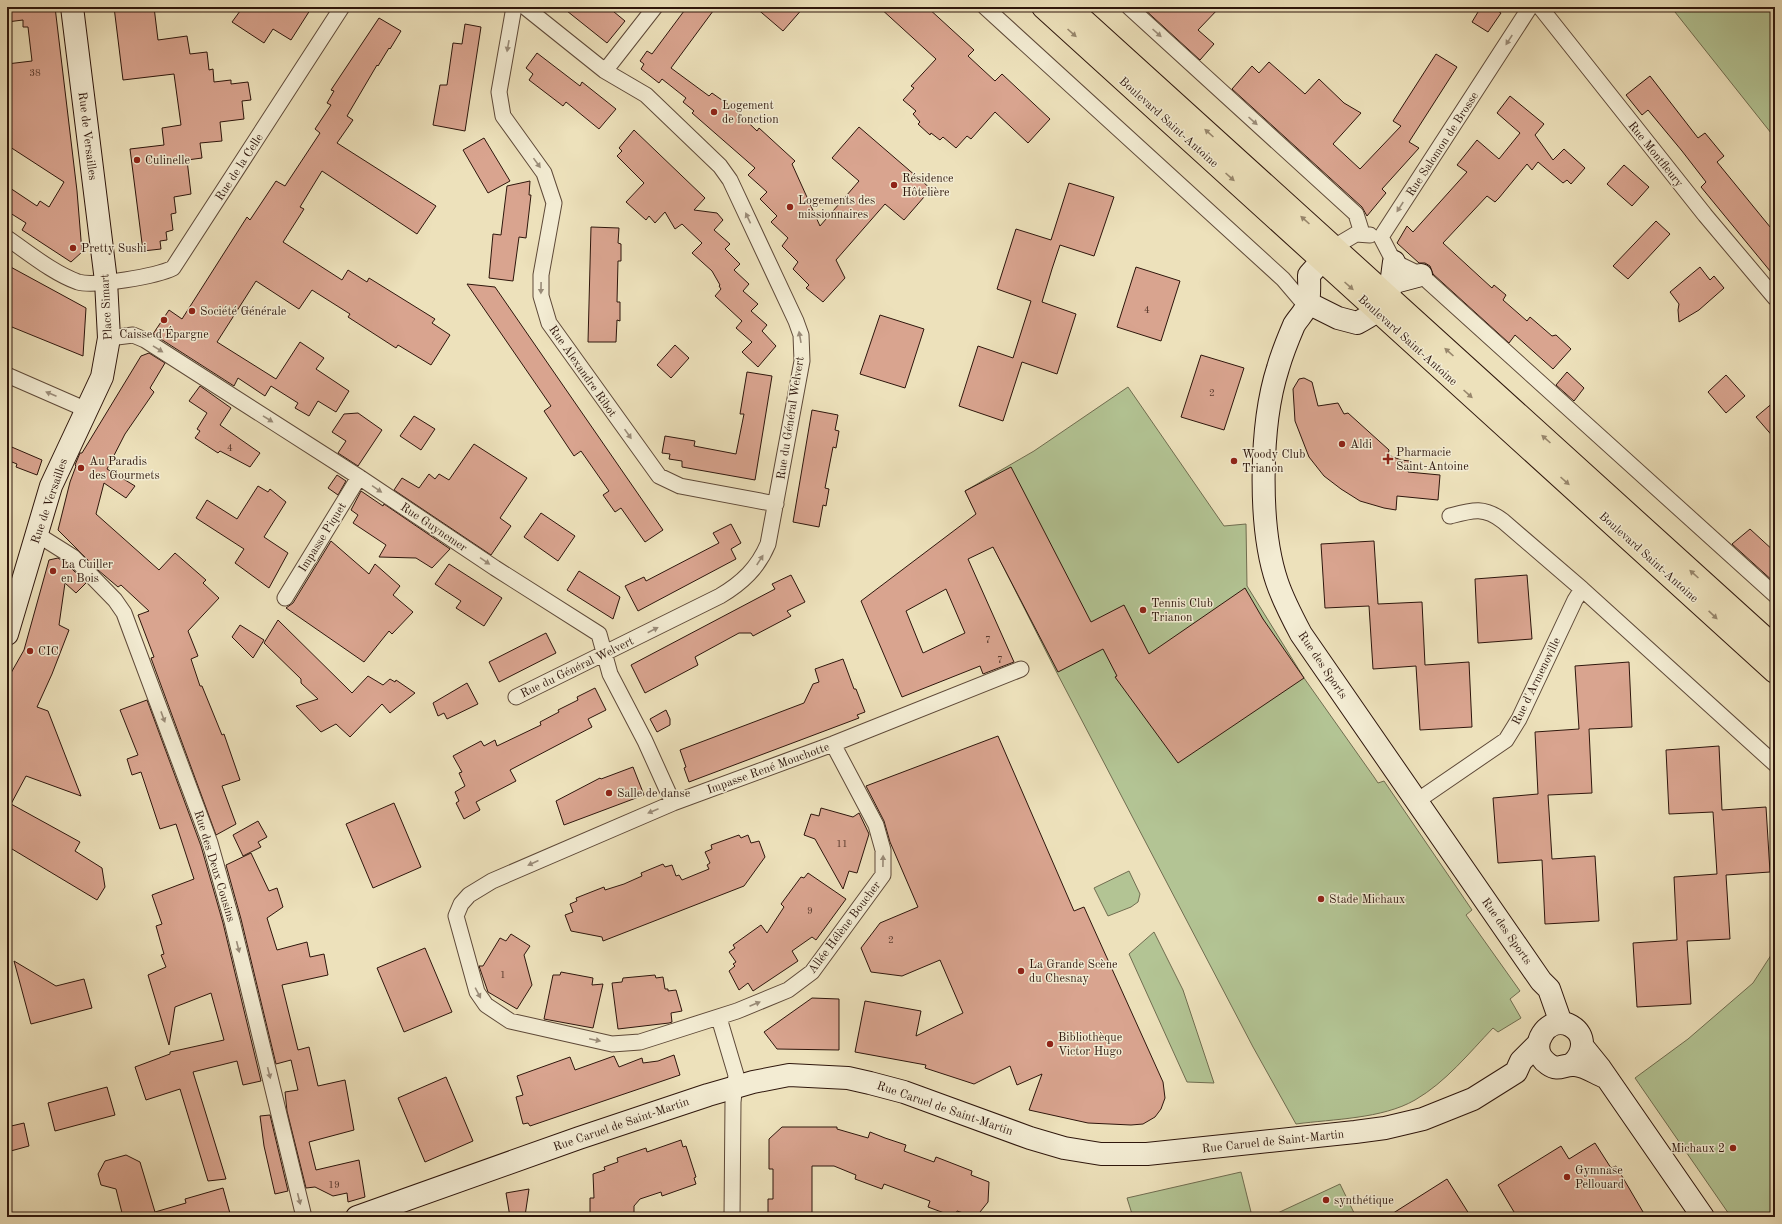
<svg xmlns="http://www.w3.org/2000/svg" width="1782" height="1224" font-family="'Old Standard TT',serif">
<rect width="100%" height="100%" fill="#ede1bb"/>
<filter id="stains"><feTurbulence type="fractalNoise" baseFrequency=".005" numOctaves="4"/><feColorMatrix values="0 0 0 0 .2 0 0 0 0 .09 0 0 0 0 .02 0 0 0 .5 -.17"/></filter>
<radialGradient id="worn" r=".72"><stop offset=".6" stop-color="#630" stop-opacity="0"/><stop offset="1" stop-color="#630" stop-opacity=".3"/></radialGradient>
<path fill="#b3c494" stroke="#706d50" d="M1671 7H1775V138Z
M1128 387 1224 526 1246 524 1247 586 1304 678 1374 777 1378 783 1384 781 1472 910 1466 915 1520 991 1510 999 1521 1018 1498 1032 1493 1028C1469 1053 1446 1082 1415 1100 1382 1119 1333 1119 1296 1124L1253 1047 1057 673 965 491 1034 451Z
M1129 871 1140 894 1138 902 1131 907 1108 916 1094 888Z
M1154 932 1183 990 1214 1083 1187 1082 1129 954Z
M1775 949V1217H1731L1635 1078 1688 1039 1753 983Z
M1241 1172 1251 1212 1240 1217H1133L1127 1198Z
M1340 1184 1356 1217H1269Z"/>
<path fill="#d9a48f" stroke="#2e160c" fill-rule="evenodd" d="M7 7H55L77 191 82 252 71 262 22 230 26 223 7 211V186L37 206 40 201 49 207 64 182 7 145V64L32 61 28 27H23V20L7 22Z
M114 7H154L158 40 187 36 190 54 207 52 209 70 213 69 214 82 231 80V84L248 82 251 100 242 101 244 119 220 122 222 141 200 143 202 158 187 160 191 194 174 197 176 213 171 214 173 230 166 232 167 240 160 241 161 249 143 251 130 149 164 145 162 128 181 125 174 74 123 80Z
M243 7H312L291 40 273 29 264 43 232 22Z
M562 7H608L625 21 607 43Z
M687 7H716L671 68 709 96 712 93 733 108 757 131 759 128 795 161 792 164 820 226 859 181 832 158 859 127 931 189 904 220 885 204 836 260 845 278 823 302 806 288 809 285 793 269 798 262 782 246 788 238 771 222 777 216 760 199 767 192 748 175 755 168 692 113 694 111 683 102 686 98 662 79 659 83 641 69 644 64 640 61 647 51 652 54Z
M755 7H804L783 31Z
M879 7H927L974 50 968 56 995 81 1002 74 1050 119 1028 143 995 112 971 139 967 136 956 148 943 137 940 140 931 133 930 135 918 124 920 122 913 114 916 111 903 100 914 88 911 86 936 59Z
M1142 7H1220L1198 30 1214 44 1200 60Z
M1481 7H1492L1501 13 1488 32 1472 22Z
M379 18 401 31 390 49 389 48 378 66 377 65 347 116 353 120 337 143 436 206 417 234 322 171 300 207 304 209 283 242 342 280 348 270 367 282 369 278 435 319 432 323 450 335 431 365 398 345 396 348 348 317 350 314 312 290 299 309 256 281 217 342 276 379 300 342 324 358 316 369 349 391 336 412 318 401 309 416 295 408 298 403 271 386 265 396 238 378 234 386 153 334 169 310 182 319 247 217 250 220 276 181 285 186 320 133 315 129 331 105 327 103 334 91 331 90Z
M465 24 481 27 465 131 433 125 440 85H447L453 43 462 44Z
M537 53 580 86 582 82 616 109 599 129 566 102 563 106 529 80 533 74 526 68Z
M1436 54 1457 67 1409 142 1419 148 1382 189 1386 193 1367 216 1362 207 1232 89 1252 66 1259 73 1269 62 1305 94 1319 79 1344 103 1361 113 1333 144 1360 169 1401 126 1393 121Z
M1650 76 1698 138 1705 133 1724 156 1717 162 1775 233V277L1701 187 1706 182 1682 151 1648 110 1642 115 1626 95Z
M1510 96 1544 124 1535 135 1553 160 1564 149 1585 168 1571 184 1567 180 1563 183 1538 162 1532 170 1527 164 1499 198 1495 202 1487 196 1443 243 1492 288 1494 285 1506 295 1503 300 1527 321 1530 317 1552 336 1556 335 1571 349 1553 369 1515 335 1509 343 1433 274 1430 266 1425 263H1419L1397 243 1407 226 1413 232 1467 172 1457 165 1477 140 1499 159 1520 133 1497 113Z
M634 130 705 198 694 210 717 213 723 220 714 230 730 244 725 249 740 264 734 270 749 284 743 291 758 304 751 311 767 325 762 331 776 346 758 367 742 352 752 342 736 328 742 321 715 296 721 289 719 286 720 285 712 271 692 253 702 243 682 224 675 229 665 212 655 223 649 216 646 220 626 202 644 183 617 156 622 151 619 148Z
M484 138 510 181 488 193 463 150Z
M1624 165 1649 187 1632 206 1607 184Z
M530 181 529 195H531L526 238 519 237 513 281 489 278 493 234 501 235 507 186Z
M1069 183 1114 197 1094 256 1060 245 1052 269 1042 302 1076 314 1057 374 1022 362 1003 421 959 406 978 346 1013 358 1031 301 997 289 1016 229 1051 240Z
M1656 221 1670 234 1628 279 1613 266Z
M591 227 619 228 618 243 621 244V261H618L617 302H620V321L617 320 616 342H588Z
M7 265 86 308 83 356 7 325Z
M1136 267 1180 281 1161 341 1117 327Z
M1700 267 1710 280 1714 276 1724 288 1699 310 1679 322 1678 310 1679 304 1670 292Z
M467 284 495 287 663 530 645 542 621 508 615 512 603 495 609 491 581 451 574 456 544 411 551 406Z
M880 315 924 329 905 388 860 374Z
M675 345 689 358 671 378 657 365Z
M149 353 165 363 150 388 154 392 125 434 107 469 135 486 126 498 104 483 96 514 159 570 175 553 206 580 203 583 219 598 188 631 198 656 191 659 200 686H202L222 735 224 734 240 780 222 786 236 824 216 835 151 658 154 657 138 615 149 611 121 585 118 587 98 570 58 530 70 482 76 466 75 465 80 453H82L141 356Z
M1201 355 1244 368 1224 430 1181 417Z
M747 372 772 376 755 480 682 467V461L669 459 670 454 662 453 665 436 695 441 694 446 736 454 744 414H740Z
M1567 372 1584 388 1574 401 1556 385Z
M1726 375 1745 396 1726 413 1708 392Z
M1304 378 1312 382 1318 406 1338 403 1344 414 1348 413 1389 450 1388 455 1401 460 1410 461 1408 472 1440 475 1438 500 1397 496 1396 510 1384 508 1360 501 1341 489 1324 476 1309 457 1295 421 1293 389 1299 379Z
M200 386 231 408 220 425 260 453 250 467 220 451 218 453 195 438 200 431 197 429 207 413 189 401Z
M1775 401V439L1756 417Z
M812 410 838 415 835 430 839 431 836 448 833 447 825 488 829 489 826 506 823 505 819 527 793 522Z
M358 413 382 430 358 466 338 453 346 441 332 432 344 414Z
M414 416 435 429 421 450 400 436Z
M474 444 527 478 500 518 511 526 491 555 394 490 402 478 419 488 429 474 435 479 439 474 449 480Z
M7 445 42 460 37 475 16 467 17 464 7 460Z
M1011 467 1091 622 1124 605 1149 654 1245 588 1263 619 1304 678 1178 763 1115 677 1117 676 1103 649 1058 672 993 547 968 559 1014 662 983 674 980 666 902 697 861 601 976 514 965 491ZM946 589 965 633 923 653 906 611Z
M337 475 346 481 338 495 328 488Z
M258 486 268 492 270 489 286 502 264 537 288 553 269 588 235 563 244 549 196 518 207 500 237 519Z
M361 491 383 506 384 504 450 549 432 568 416 558 379 557 386 545 353 523 358 515 351 510Z
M541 513 575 536 558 561 524 537Z
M731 524 741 543 731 549 736 559 638 611 625 586 644 577 646 581 719 543 713 533Z
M1750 529 1775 552V583L1732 544Z
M331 541 369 574 375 564 400 586 393 595 413 612 392 634 389 631 364 662 286 608 293 603Z
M1374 541 1378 604 1422 602 1425 665 1469 662 1472 727 1420 730 1416 666 1373 669 1369 606 1325 608 1321 544Z
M58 558 67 564 86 583 76 593 65 583 59 625 69 630 52 674 37 707 48 711 81 796 26 776 11 804 80 842 75 851 102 868 105 887 97 900 7 846V680L24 650 49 560Z
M449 564 502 598 484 626 456 608 461 601 435 584Z
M579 571 620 597 613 619 567 590Z
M791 575 805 602 787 611 791 616 753 636 751 633H739L695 657 698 665 645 693 631 665 775 589 772 584Z
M1527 575 1532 639 1478 643 1475 579Z
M278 620 352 693 368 676 383 685 390 679 395 682 396 680 415 693 390 713 382 704 350 737 336 724 321 732 296 706 318 699 301 683V679L264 643Z
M240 625 264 640 253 658 232 637Z
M546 633 556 653 499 682 489 662Z
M843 659 854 689H856L865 712 857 715 859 718 689 782 684 768 686 767 680 750 804 703 813 684 819 682 815 669Z
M1629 662 1632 727 1589 729 1592 793 1548 795 1552 859 1595 856 1599 921 1545 924 1542 860 1498 863 1493 798 1538 794 1535 732 1579 729 1575 666Z
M467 683 478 704 447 719 444 713 438 716 433 703Z
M595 688 606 710 588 719 592 727 510 770 516 781 476 802 480 810 464 819 456 803 459 801 455 792 465 786 459 773 462 772 453 756 481 741 484 746 495 740 497 746 541 725 540 722 559 712 558 710 578 700 577 697Z
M147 700 201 846 223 923 261 1081 243 1085 237 1061 193 1072 226 1179 208 1181 180 1089 146 1100 135 1067 170 1054V1052L224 1040 211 993 175 1007 169 1045 148 975 166 967 161 955 164 954 156 926 162 924 152 895 194 879 176 824 160 829 141 772 132 775 127 759 138 755 120 710Z
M666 710 670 719V725L657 732 650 719Z
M998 736 1074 911 1084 907 1163 1082 1165 1098 1161 1109 1155 1117 1143 1124 1131 1125 1088 1123 1029 1110 1042 1074 1017 1085 1010 1066 974 1084 925 1068 926 1065 855 1052 865 1001 921 1011 916 1036 963 1013 940 960 902 976 871 972 861 948 880 923 918 907 890 842 884 821 866 786Z
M1719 746 1722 810 1766 807 1770 872 1726 875 1730 939 1687 941 1691 1004 1637 1007 1633 943 1677 940 1674 877 1717 874 1713 812 1669 814 1666 750Z
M633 767 644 795 564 825 556 801 600 778 601 779Z
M394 803 421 867 373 888 346 824Z
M821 808 853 817 859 813 869 834 857 873 849 871 843 889 815 839 804 835 811 814 819 816Z
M258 821 267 837 258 842 261 847 243 856 233 835Z
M739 835 741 838 748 835 751 843 759 841 765 857 744 886 603 941 602 937 571 931 565 915 573 912 570 904 577 901 576 898 604 887 605 890 624 884 642 876 641 873 663 864 665 867 672 865 676 876 679 875 682 880 709 869 707 865 710 863 705 852 712 849 711 845Z
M251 853 269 891 277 888 283 907 267 918 277 950 307 942 310 957 324 954 328 975 282 985 298 1050 309 1047 318 1086 345 1080 354 1130 309 1142 316 1170 359 1160 365 1197 348 1202 347 1193 333 1196 315 1187 306 1188 287 1111 285 1092 298 1090 291 1060 276 1064 241 919 226 865Z
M808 873 846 899 816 940 812 937 792 951 798 961 753 991 748 983 739 990 729 971 735 966 733 964 736 962 729 952 735 948 733 945 761 925 767 933 784 907 781 904 801 877 804 878Z
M511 934 530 946 524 955 532 985 517 1009 488 992 479 966H483L500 938 506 941Z
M425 948 452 1012 404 1032 377 968Z
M14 961 56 986 84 979 92 1008 31 1024Z
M561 972 593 978 592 985 603 984 593 1028 544 1019 553 975H560Z
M655 975 656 978 663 977 665 989H668V991L676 990 682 1011 671 1013 672 1022 669 1023 618 1029 612 983 622 982 623 978Z
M812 998 839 999V1050L777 1049 764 1032Z
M674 1055 680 1075 530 1126 528 1123 523 1124 516 1097 523 1095 517 1076 570 1057 575 1070 614 1056 619 1067 642 1058 643 1063 658 1061Z
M446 1077 473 1141 425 1162 398 1098Z
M107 1087 115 1115 55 1131 48 1103Z
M270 1115 288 1191 275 1194 264 1146 260 1116Z
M24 1123 29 1146 7 1152V1127Z
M782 1127H837V1129L868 1138 870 1132 885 1138 906 1145 904 1151 934 1162 936 1157 972 1171 971 1175 989 1182 988 1202 976 1217 957 1211 955 1217 928 1207 930 1201 884 1184 882 1189 855 1179 856 1175 834 1166H812V1217H768V1199H773V1169H769V1139Z
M681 1140 683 1147 686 1146 696 1177 694 1178 696 1184 662 1196 661 1192 640 1199 634 1206V1217H594L593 1214H590V1198H594L593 1174 605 1170 604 1167 618 1162 617 1158 646 1148 647 1152Z
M1595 1143 1611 1168 1616 1166 1646 1217H1517L1498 1185 1561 1146 1569 1159Z
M126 1155 140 1162 155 1212 186 1203 185 1199 223 1188 231 1217H123L116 1189 101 1185 98 1174 105 1161Z
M1447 1179 1471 1217H1387Z
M529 1189 525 1216 510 1217 506 1193Z"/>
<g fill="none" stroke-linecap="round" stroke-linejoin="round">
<defs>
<path id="street" d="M514 7 499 92 503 116 544 173 554 203 541 275V296L549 323 659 476 680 486 776 504
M985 7 1283 279 1306 306
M1129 7 1356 214 1362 233
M1540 7 1705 215 1775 298
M605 71 655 7
M1381 237 1394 262 1421 275 1775 595
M1381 237 1530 7
M7 238C29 253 53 273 78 282 94 287 157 276 173 268L342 7
M1334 247 1356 234 1370 235
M109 338 133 335 145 340 359 477 495 568 599 634 610 674 645 741 673 803
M7 375 87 410
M1450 516C1472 510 1484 506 1503 521L1582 589 1775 764
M36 537 46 540 73 557 115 600 124 613 131 632 210 843 232 921 304 1217
M285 598 359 477
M516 697 720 596C742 583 758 568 768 544L802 361 801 335 796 321 730 180 720 166 646 95 605 71 525 7
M833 744 876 825 883 850V875L812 972 788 990 737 1011 640 1042 612 1044 510 1021 486 1005 477 992 456 916 461 904 469 895 492 881 673 803 833 744 1021 669
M1417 801 1506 740 1519 719 1575 600 1582 589
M719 1018 736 1075 733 1102 732 1217"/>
<path id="secondary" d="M1334 247 1309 275C1309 283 1310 294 1308 302 1307 310 1298 318 1294 325 1288 339 1282 354 1278 368 1260 424 1258 526 1277 582 1283 600 1292 617 1301 634L1541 981 1549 989 1561 1023
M1391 283 1421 275
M1308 303 1338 318 1357 323C1392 305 1389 298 1394 262
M7 634 51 486 102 377 109 338 106 281 72 7
M1583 1047 1600 1068 1703 1217
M1572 1064C1584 1054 1587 1035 1571 1026 1548 1013 1525 1048 1548 1064 1559 1072 1563 1064 1574 1065 1584 1065 1595 1073 1605 1077
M357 1217 579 1138 708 1095 753 1082 789 1075 848 1078 870 1083 904 1092 1030 1138 1064 1148 1101 1154H1147L1355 1132 1385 1128 1423 1119 1473 1099 1516 1072 1521 1061 1538 1044"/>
<path id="primary" d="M1043 7 1775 672
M1069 7 1775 647"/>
</defs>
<use href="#street" stroke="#5e4938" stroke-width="17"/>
<use href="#secondary" stroke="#2e160c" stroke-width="24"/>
<use href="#primary" stroke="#2e160c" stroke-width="24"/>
<use href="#street" stroke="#f3ecd3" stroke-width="15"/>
<use href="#secondary" stroke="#f3ecd3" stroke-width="22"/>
<use href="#primary" stroke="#ede1bb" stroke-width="22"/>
</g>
<defs><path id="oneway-solid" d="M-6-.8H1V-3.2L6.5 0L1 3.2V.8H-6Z"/></defs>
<g fill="#97866c">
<use href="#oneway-solid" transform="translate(1072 33) rotate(42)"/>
<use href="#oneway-solid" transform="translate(1209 133) rotate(-138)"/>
<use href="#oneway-solid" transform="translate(1230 177) rotate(42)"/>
<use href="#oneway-solid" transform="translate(1305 220) rotate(-138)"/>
<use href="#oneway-solid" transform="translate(1349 286) rotate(42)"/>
<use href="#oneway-solid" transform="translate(1449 352) rotate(-138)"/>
<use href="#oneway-solid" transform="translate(1468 394) rotate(42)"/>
<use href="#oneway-solid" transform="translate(1546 439) rotate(-138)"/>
<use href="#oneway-solid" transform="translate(1565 481) rotate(42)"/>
<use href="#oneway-solid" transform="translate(1694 574) rotate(-138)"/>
<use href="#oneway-solid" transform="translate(1713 615) rotate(43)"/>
</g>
<g fill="#9a8c79">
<use href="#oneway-solid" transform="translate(1157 33) rotate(42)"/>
<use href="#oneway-solid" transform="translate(1509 40) rotate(123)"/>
<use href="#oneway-solid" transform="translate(508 46) rotate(100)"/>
<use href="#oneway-solid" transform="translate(1253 121) rotate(42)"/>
<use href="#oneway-solid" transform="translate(537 163) rotate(54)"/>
<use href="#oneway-solid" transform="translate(1400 207) rotate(123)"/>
<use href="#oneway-solid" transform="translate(748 218) rotate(-115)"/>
<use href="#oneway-solid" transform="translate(541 288) rotate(91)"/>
<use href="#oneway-solid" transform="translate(800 337) rotate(-100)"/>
<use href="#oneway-solid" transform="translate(158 349) rotate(32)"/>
<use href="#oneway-solid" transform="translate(51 394) rotate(-157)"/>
<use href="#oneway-solid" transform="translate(268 419) rotate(32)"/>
<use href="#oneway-solid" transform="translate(628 434) rotate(55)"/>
<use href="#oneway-solid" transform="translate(377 489) rotate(34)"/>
<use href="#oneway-solid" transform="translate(760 560) rotate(-57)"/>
<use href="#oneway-solid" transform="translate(485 561) rotate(34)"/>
<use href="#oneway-solid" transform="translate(653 630) rotate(-27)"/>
<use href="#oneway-solid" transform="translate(163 717) rotate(70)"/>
<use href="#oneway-solid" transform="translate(653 811) rotate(157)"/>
<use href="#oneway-solid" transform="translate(883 861) rotate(-89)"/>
<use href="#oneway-solid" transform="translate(533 863) rotate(156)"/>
<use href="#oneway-solid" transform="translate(238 947) rotate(76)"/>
<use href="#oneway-solid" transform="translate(478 993) rotate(62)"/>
<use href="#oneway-solid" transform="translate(755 1004) rotate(-23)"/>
<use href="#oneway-solid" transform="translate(595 1040) rotate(12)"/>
<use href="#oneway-solid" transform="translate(269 1073) rotate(76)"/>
<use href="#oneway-solid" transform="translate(299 1199) rotate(76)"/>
</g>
<g fill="#8f2418" stroke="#f3ecd3" stroke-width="1.5">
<circle cx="714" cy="112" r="4"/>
<circle cx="137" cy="160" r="4"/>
<circle cx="894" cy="185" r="4"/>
<circle cx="790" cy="207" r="4"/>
<circle cx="73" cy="248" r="4"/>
<circle cx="192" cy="311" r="4"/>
<circle cx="164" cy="320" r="4"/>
<circle cx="1342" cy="444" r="4"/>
<path d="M1386 453h4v4h4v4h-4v4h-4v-4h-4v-4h4z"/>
<circle cx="1234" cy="461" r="4"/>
<circle cx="81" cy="468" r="4"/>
<circle cx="53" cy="571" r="4"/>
<circle cx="1143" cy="610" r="4"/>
<circle cx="30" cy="651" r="4"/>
<circle cx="609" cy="793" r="4"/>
<circle cx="1321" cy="899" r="4"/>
<circle cx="1021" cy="971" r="4"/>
<circle cx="1050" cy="1044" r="4"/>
<circle cx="1733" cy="1148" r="4"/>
<circle cx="1567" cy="1177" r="4"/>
<circle cx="1326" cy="1200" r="4"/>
</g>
<g text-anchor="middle" stroke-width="3" stroke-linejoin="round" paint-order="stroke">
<g font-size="10" fill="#593a2d">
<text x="35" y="76">38</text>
<text x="1147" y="313">4</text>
<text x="1212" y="396">2</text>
<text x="230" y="451">4</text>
<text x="988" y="643">7</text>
<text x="1000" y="663">7</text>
<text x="842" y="847">11</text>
<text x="810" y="914">9</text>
<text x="891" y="943">2</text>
<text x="503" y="978">1</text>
<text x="334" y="1188">19</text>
</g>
<g font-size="12" fill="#2e160c" stroke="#f3ecd3" text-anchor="start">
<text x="722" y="109">Logement<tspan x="722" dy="14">de fonction</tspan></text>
<text x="145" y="164">Culinelle</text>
<text x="902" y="182">Résidence<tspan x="902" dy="14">Hôtelière</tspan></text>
<text x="798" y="204">Logements des<tspan x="798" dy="14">missionnaires</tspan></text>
<text x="81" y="252">Pretty Sushi</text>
<text x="200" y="315">Société Générale</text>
<text x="164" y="338" text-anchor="middle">Caisse d'Épargne</text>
<text x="1350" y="448">Aldi</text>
<text x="1396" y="456">Pharmacie<tspan x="1396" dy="14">Saint-Antoine</tspan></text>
<text x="1242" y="458">Woody Club<tspan x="1242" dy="14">Trianon</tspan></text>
<text x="89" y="465">Au Paradis<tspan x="89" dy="14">des Gourmets</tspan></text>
<text x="61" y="568">La Cuiller<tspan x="61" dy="14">en Bois</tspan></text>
<text x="1151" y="607">Tennis Club<tspan x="1151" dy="14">Trianon</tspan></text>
<text x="38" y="655">CIC</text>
<text x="617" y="797">Salle de danse</text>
<text x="1329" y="903">Stade Michaux</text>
<text x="1029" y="968">La Grande Scène<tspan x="1029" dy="14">du Chesnay</tspan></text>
<text x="1058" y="1041">Bibliothèque<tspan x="1058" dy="14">Victor Hugo</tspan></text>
<text x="1725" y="1152" text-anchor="end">Michaux 2</text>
<text x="1575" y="1174">Gymnase<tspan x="1575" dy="14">Pellouard</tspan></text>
<text x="1334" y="1204">synthétique</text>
</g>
<g font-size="12" fill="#2e160c" stroke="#f3ecd3">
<text transform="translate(1169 122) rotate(42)" y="4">Boulevard Saint-Antoine</text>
<text transform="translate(88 136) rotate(83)" y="4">Rue de Versailles</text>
<text transform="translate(1442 144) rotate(-57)" y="4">Rue Salomon de Brosse</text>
<text transform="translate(1656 154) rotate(51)" y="4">Rue Montfleury</text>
<text transform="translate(239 167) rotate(-57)" y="4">Rue de la Celle</text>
<text transform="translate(106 307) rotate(-93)" y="4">Place Simart</text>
<text transform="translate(1408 340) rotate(42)" y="4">Boulevard Saint-Antoine</text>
<text transform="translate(583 371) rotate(55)" y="4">Rue Alexandre Ribot</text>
<text transform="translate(790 418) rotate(-81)" y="4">Rue du Général Welvert</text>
<text transform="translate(49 501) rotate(-71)" y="4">Rue de Versailles</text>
<text transform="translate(434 527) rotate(34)" y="4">Rue Guynemer</text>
<text transform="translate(322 537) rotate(-58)" y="4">Impasse Piquet</text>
<text transform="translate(1649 557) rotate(42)" y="4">Boulevard Saint-Antoine</text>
<text transform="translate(1323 665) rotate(56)" y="4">Rue des Sports</text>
<text transform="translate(577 667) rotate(-26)" y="4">Rue du Général Welvert</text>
<text transform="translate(1536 681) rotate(-64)" y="4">Rue d'Armenoville</text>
<text transform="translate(768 768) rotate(-20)" y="4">Impasse René Mouchotte</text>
<text transform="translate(215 866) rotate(73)" y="4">Rue des Deux Cousins</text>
<text transform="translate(844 927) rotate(-53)" y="4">Allée Hélène Boucher</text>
<text transform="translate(1507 931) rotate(55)" y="4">Rue des Sports</text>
<text transform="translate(945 1108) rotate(19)" y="4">Rue Caruel de Saint-Martin</text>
<text transform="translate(621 1124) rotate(-19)" y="4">Rue Caruel de Saint-Martin</text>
<text transform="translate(1273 1141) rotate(-6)" y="4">Rue Caruel de Saint-Martin</text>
</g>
</g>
<rect width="1782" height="1224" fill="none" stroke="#ede1bb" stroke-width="24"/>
<rect x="8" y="8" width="1766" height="1208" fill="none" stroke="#2e160c" stroke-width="2"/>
<rect x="12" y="12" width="1758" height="1200" fill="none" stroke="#2e160c"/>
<rect width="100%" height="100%" filter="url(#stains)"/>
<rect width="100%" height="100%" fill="url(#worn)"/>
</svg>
